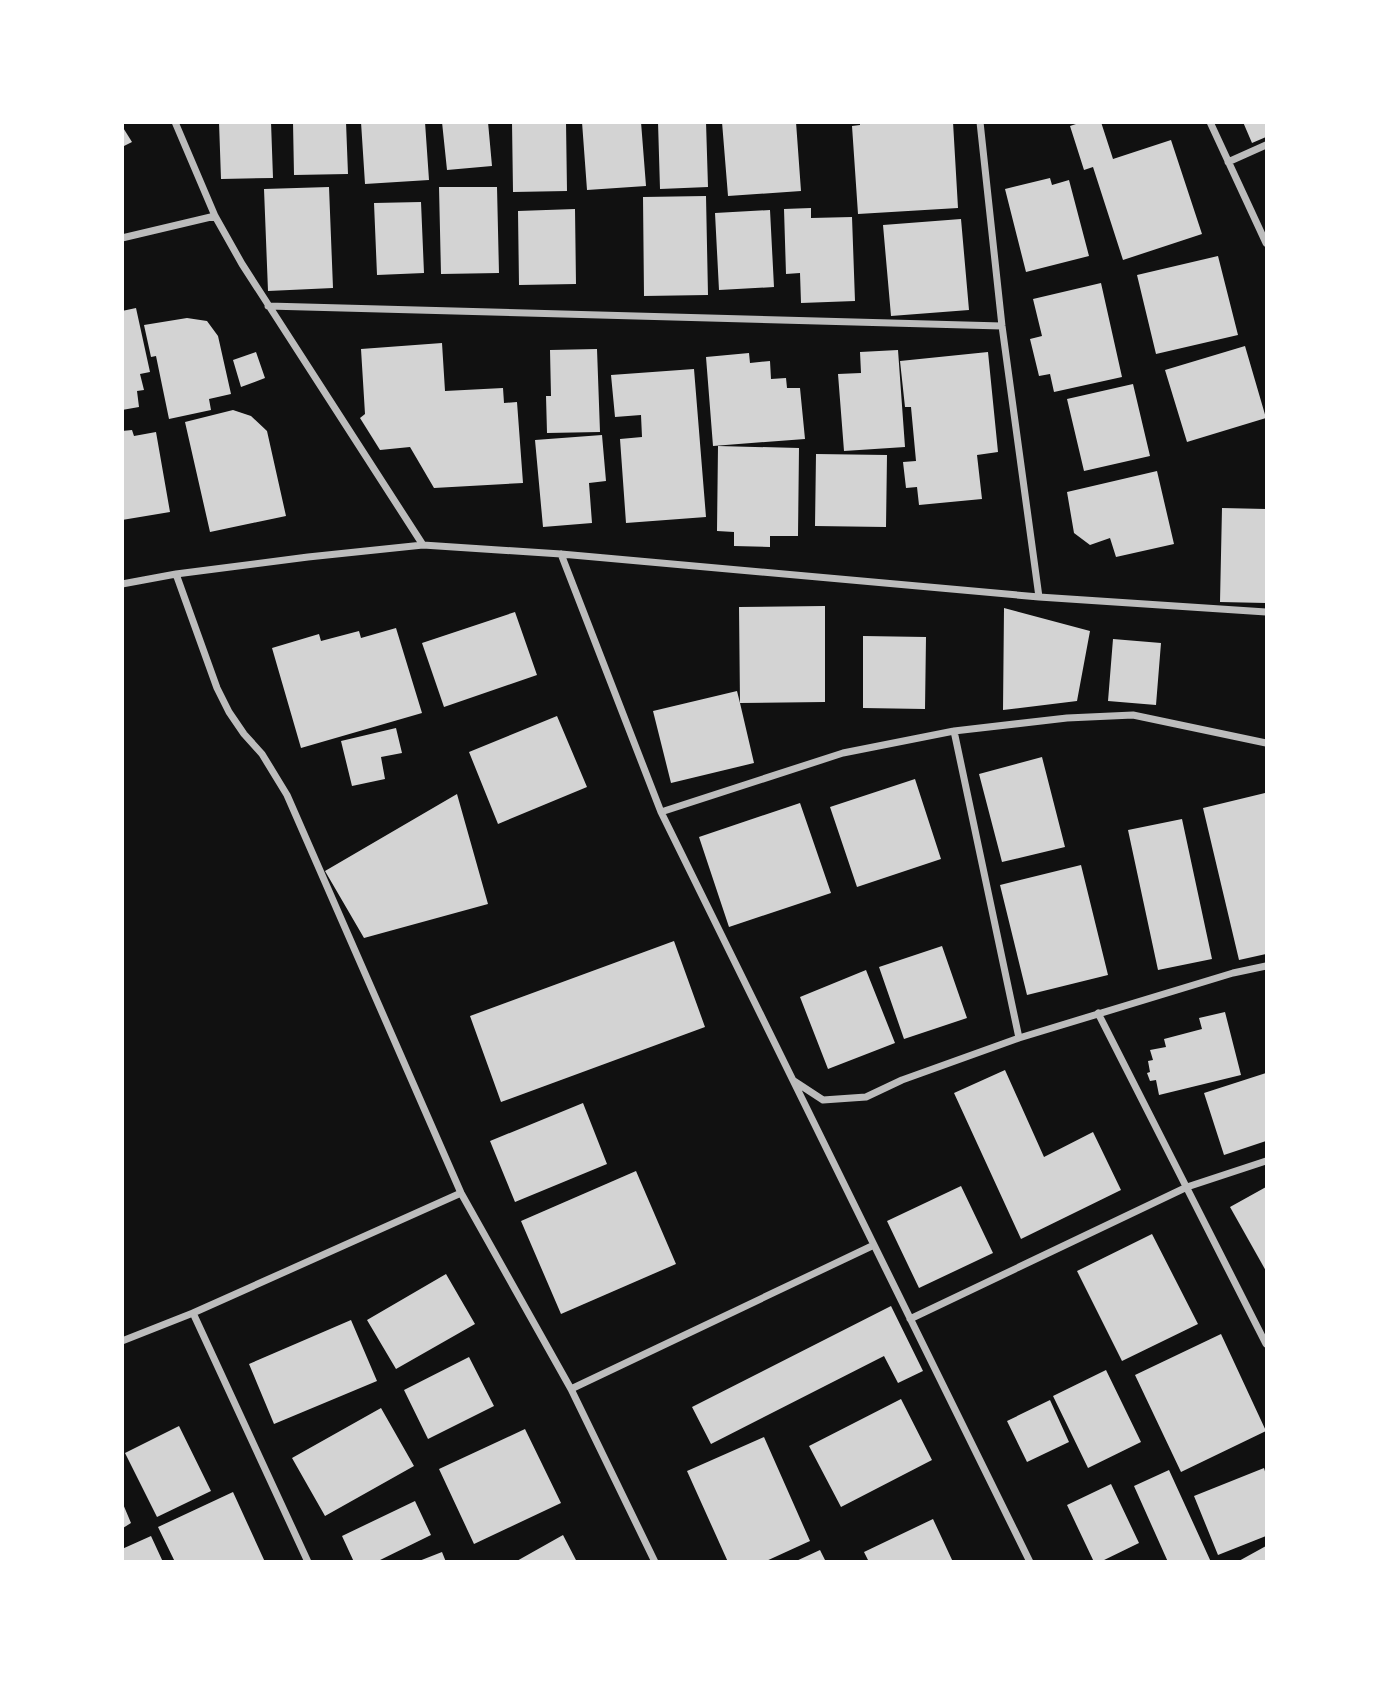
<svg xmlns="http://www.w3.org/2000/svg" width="1389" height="1684" font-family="'Golos Text',sans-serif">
<rect width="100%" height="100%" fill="#111"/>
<path fill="#d3d3d3" d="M219 122H271L273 178 221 179Z
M293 122H346L348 174 294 175Z
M361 122H425L429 180 365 184Z
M442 122H488L492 166 447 170Z
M512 122H566L567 191 513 192Z
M582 122H641L646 186 587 190Z
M658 122H706L708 187 660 189Z
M722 122H796L801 191 728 196Z
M860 122H953L958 208 858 214 852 126 860 125Z
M1082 122H1101L1113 159 1171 140 1202 234 1123 260 1093 167 1084 170 1070 126Z
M1243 122H1266V137L1252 143Z
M122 126 132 142 122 147Z
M1050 178 1052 185 1069 180 1089 256 1026 272 1005 189Z
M329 187 333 288 268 291 264 189Z
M439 187H497L499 273 441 274Z
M706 196 708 295 644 296 643 197Z
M421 202 424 273 377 275 374 203Z
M811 208V218L852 217 855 301 801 303 800 273 786 274 784 209Z
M575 209 576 284 519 285 518 211Z
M770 210 774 287 719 290 715 213Z
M961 219 969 310 891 316 883 225Z
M1218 256 1238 335 1156 354 1137 275Z
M1101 283 1122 377 1054 392 1050 374 1039 376 1030 339 1042 336 1033 299Z
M136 308 150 372 140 374 144 390 137 391 139 407 122 410V311Z
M187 318 207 321 218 336 231 394 209 399 211 410 169 419 156 356 151 357 144 325Z
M442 343 445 391 503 388 504 403 517 402 523 483 434 488 410 447 380 450 360 418 365 414 361 349Z
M1245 346 1266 418 1187 442 1165 370Z
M597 349 600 432 547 433 546 396H551L550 350Z
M898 350 905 447 844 451 838 374 861 373 860 352Z
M256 352 265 378 241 387 233 360Z
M988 352 998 452 977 455 982 499 919 505 917 487 906 488 903 462 916 461 911 407H905L900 361Z
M749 353 750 363 770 361 771 379 786 378 787 388H800L805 439 713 446 706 357Z
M694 369 706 517 626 523 620 439 642 437 641 415 615 417 611 375Z
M1133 384 1150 456 1084 471 1067 399Z
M233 410 251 416 267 431 286 516 210 532 185 422Z
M132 430 134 436 156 432 170 512 122 520V431Z
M602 435 606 481 589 483 592 523 543 527 535 440Z
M718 446 799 448 798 536H770V547L734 546V532L717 531Z
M816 454 887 455 886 527 815 526Z
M1157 471 1174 544 1116 557 1110 538 1090 545 1074 533 1067 492Z
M1222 508 1266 509V603L1220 602Z
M825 606V702L740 703 754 763 671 783 653 711 737 691 740 703 739 607Z
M1004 608 1090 631 1077 701 1003 710Z
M515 612 537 675 444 707 422 643Z
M396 628 422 713 301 748 272 648 319 634 321 641 359 631 361 638Z
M863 636 926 637 925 709 863 708Z
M1113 639 1161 643 1156 705 1108 701Z
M557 716 587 787 498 824 469 752Z
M396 728 402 753 381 757 385 779 352 786 341 741Z
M1042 757 1065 847 1002 862 979 774Z
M915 779 941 859 857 887 830 807Z
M1265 793 1266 800V954L1239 960 1203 808Z
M457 794 488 904 364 938 325 871Z
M800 803 831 893 729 927 699 837Z
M1182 819 1212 959 1158 970 1128 830Z
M1081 865 1108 975 1027 995 1000 885Z
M674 941 705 1027 501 1102 470 1016Z
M942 946 967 1018 904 1039 879 967Z
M866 970 895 1043 828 1069 800 997Z
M1225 1012 1241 1075 1159 1095 1156 1080 1150 1081 1147 1073 1150 1072 1148 1061 1153 1060 1150 1050 1166 1047 1164 1039 1202 1029 1199 1018Z
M1005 1070 1044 1157 1093 1132 1121 1190 1021 1239 954 1093Z
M1266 1073V1141L1224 1155 1204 1093Z
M583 1103 607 1164 515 1202 490 1141Z
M636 1171 676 1264 561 1314 521 1221Z
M961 1186 993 1253 919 1288 887 1221Z
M1266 1187V1271L1230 1207Z
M1152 1234 1198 1324 1122 1361 1077 1271Z
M446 1274 475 1324 396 1369 367 1320Z
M891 1306 923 1371 898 1383 884 1356 711 1444 692 1407Z
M351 1320 377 1381 274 1424 249 1364Z
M1221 1334 1266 1431 1181 1472 1135 1375Z
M469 1357 494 1406 428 1439 404 1390Z
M1106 1370 1141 1442 1088 1468 1053 1396Z
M901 1399 932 1460 841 1507 809 1446Z
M1050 1400 1069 1442 1027 1462 1007 1421Z
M381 1408 414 1466 325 1516 292 1458Z
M179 1426 211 1491 157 1517 125 1453Z
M525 1429 561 1503 474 1544 439 1469Z
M764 1437 810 1541 764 1562H728L687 1471Z
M1264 1468 1266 1475V1536L1218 1555 1194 1496Z
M1169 1470 1211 1562H1168L1134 1486Z
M1111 1484 1139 1543 1100 1562H1094L1067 1505Z
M233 1492 265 1562H175L158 1527Z
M415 1501 431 1535 376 1562H354L342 1536Z
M123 1504 131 1523 123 1528Z
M933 1519 953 1562H869L864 1552Z
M563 1535 577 1562H515Z
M151 1536 163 1562H122V1549Z
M1266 1546V1562H1237Z
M820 1550 826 1562H794Z
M442 1552 446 1562H419V1561Z"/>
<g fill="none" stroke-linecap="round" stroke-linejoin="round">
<path stroke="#bcbcbc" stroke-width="7" d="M175 122 215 216 242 264 423 545
M980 122 1002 326 1039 597
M1210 122 1266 243
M1228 162 1266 145
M122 238 215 216
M268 306 1002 326
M561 554 661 812 1030 1562
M176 574 217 688 229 712 244 734 262 754 287 795 461 1193 571 1389 655 1562
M122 584 176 574 308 557 423 545 561 554 1039 597 1266 612
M954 731 1019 1038
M661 812 843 753 954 731 1067 718 1133 715 1266 743
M1098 1013 1266 1344
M794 1081 823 1100 866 1097 902 1080 1019 1038 1233 973 1266 966
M193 1313 308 1562
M910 1319 1187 1187 1266 1161
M122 1341 193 1313 461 1193
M571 1389 874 1245"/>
</g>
<rect width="1389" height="1684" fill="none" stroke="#ffffff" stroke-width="248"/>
</svg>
